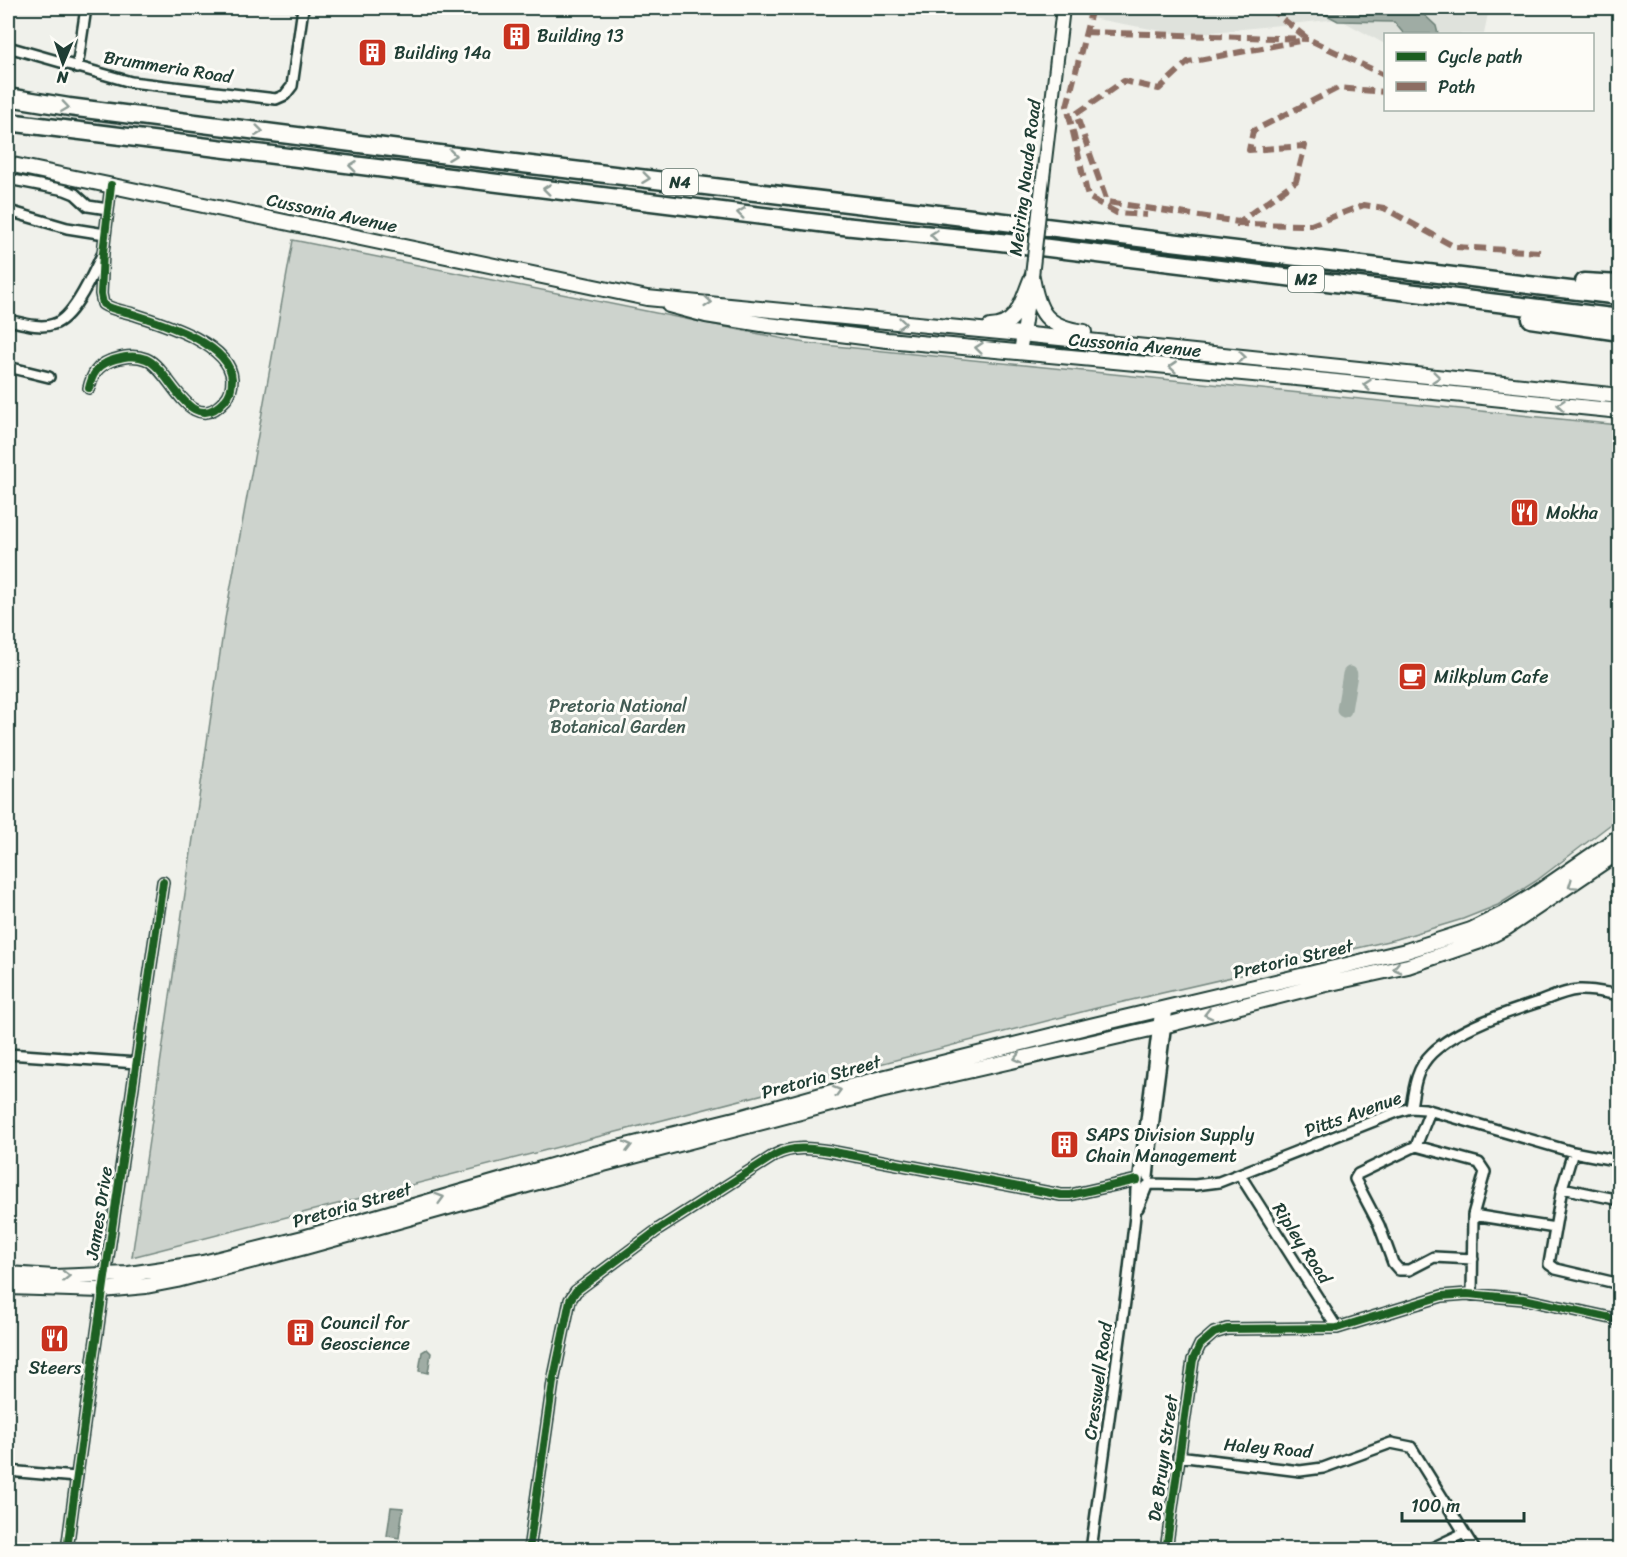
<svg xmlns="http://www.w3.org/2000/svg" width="1627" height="1557" font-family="Sriracha,sans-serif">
<rect width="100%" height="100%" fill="#f0f1eb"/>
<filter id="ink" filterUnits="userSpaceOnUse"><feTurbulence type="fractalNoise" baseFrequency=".0167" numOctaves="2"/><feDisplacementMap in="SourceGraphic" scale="12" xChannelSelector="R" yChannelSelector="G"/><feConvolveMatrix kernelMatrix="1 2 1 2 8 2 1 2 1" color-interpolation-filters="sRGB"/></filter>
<g filter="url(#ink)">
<path fill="#dfe2dc" d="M1086 8H1489L1484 34H1386L1385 44 1339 19 1184 35 1085 17Z"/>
<path fill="#cdd3cd" stroke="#768880" stroke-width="1.5" d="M293 240 805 343 1619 425V818L1536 881 1498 905 1463 919 1397 939 1097 1008 132 1257 225 619Z"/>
<path fill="#9faca4" stroke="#6c8077" stroke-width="1.5" d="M1314 8H1417L1436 26 1438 34H1404L1394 22 1338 21Z
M427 1349 431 1353 428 1373 419 1371 422 1352Z
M391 1507 403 1508 399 1538 387 1536Z"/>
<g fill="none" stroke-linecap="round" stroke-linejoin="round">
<path stroke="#9faca4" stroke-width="15" d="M1344 710 1350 674"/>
<defs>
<path id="minor" d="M8 47 131 82 276 99 285 95 292 86 303 8
M77 68 86 8
M8 179 65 190 75 194 88 206 108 209
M9 211 67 228 105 234
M8 320C22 323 40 329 54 324 74 318 93 273 102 255
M8 367 49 377
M89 388C92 375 97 366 110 361 122 357 134 354 146 359 171 369 190 440 225 400 230 395 232 387 232 379 230 343 161 323 133 314 123 311 112 310 103 304L101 294 103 253 111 185
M8 1054 137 1063
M1411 1108C1414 1088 1416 1068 1432 1053 1458 1028 1505 1013 1539 1002 1552 997 1565 991 1578 990 1591 989 1607 993 1620 995
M1416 1146 1430 1111
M1573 1152 1562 1188 1549 1264 1556 1269 1620 1284
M1240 1175 1337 1328
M1139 1176 1160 1009
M1148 1177 1156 1101 1168 1007
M1149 1184 1195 1185 1219 1182 1397 1112 1411 1108 1425 1109 1573 1152 1620 1161
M1562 1188 1620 1200
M1138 1208 1147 1186
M1473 1215 1555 1228
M1472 1295 1473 1215 1485 1172 1479 1163 1416 1146 1358 1174 1355 1179 1357 1183 1379 1225 1393 1263 1399 1270H1409L1434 1257 1473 1259
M1178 1456 1300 1471 1323 1468 1391 1443 1411 1447 1475 1550
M8 1471 76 1477
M67 1550C96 1327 131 1105 163 882
M529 1550 553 1382 570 1300 576 1291 659 1229 775 1155C792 1146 811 1148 829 1151L1061 1195H1070L1137 1180
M1091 1550 1127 1287 1135 1216 1136 1189 1138 1184
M1166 1550 1193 1360 1200 1345 1206 1340 1214 1333 1227 1329 1337 1328 1442 1296 1467 1294 1524 1299 1620 1320
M1428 1550 1464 1533"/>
<path id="tertiary" d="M1042 186 1063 8
M1020 353 1029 295"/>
<path id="secondary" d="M8 164 647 298 1021 334 1620 396
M1032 277C1038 313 1046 327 1084 332
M669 305 706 315 768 325 887 340 1307 379 1620 411
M990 327C1019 326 1022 300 1032 277
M8 1274 54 1277 129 1274 203 1263 303 1238 586 1156 743 1117 878 1079 1090 1026 1406 951 1471 930 1503 914 1534 895 1620 836
M8 1287 102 1290 146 1286 177 1280 305 1247 588 1168 880 1091 1159 1027 1322 985 1408 966 1478 942 1506 928 1620 851"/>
<path id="motorway" d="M8 97 69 107 423 152 1620 296
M8 122 843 226 992 241 1620 318
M1584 282 1620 284
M1531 319 1620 332"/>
</defs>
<use href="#minor" stroke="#1f3d34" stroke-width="14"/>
<use href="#tertiary" stroke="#1f3d34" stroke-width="16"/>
<use href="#secondary" stroke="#1f3d34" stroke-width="18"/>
<use href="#motorway" stroke="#1f3d34" stroke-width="21"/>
<use href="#minor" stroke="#fdfcf7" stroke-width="9"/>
<use href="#tertiary" stroke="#fdfcf7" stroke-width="12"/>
<use href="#secondary" stroke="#fdfcf7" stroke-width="14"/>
<use href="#motorway" stroke="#fdfcf7" stroke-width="16"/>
<defs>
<path id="tertiary-bridge" d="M1032 276 1042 186"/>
</defs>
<use href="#tertiary-bridge" stroke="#1f3d34" stroke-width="16" stroke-linecap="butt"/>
<use href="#tertiary-bridge" stroke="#fdfcf7" stroke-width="12"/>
<path stroke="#8d6e63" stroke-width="6" stroke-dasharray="12 6" stroke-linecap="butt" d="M1092 8 1067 106 1088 197 1117 213 1147 215
M1269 8 1308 39 1386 76
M1085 32 1308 39
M1299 41 1188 62 1159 89 1124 81 1076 114 1107 202 1239 222 1296 181 1305 146 1249 150 1253 131 1338 88 1386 92
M1236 224 1311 225 1364 205 1384 208 1455 247 1542 252"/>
<defs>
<path id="cycleway" d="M89 388C92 375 97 366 110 361 122 357 134 354 146 359 171 369 190 440 225 400 230 395 232 387 232 379 230 343 161 323 133 314 123 311 112 310 103 304L101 294 103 253 111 185
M67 1550C96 1327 131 1105 163 882
M529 1550 553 1382 570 1300 576 1291 659 1229 775 1155C792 1146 811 1148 829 1151L1061 1195H1070L1137 1180
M1166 1550 1193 1360 1200 1345 1206 1340 1214 1333 1227 1329 1337 1328 1442 1296 1467 1294 1524 1299 1620 1320"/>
</defs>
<use href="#cycleway" stroke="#fdfcf7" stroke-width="11"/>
<use href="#cycleway" stroke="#1b5e20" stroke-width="8"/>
</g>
<defs><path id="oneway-chevron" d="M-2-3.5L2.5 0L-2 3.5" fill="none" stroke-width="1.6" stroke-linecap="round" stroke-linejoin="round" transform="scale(1.5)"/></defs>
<g stroke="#8e9c96">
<use href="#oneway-chevron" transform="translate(65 107) rotate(8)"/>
<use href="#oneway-chevron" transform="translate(259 131) rotate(7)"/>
<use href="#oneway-chevron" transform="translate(452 155) rotate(7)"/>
<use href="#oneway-chevron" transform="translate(353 166) rotate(-173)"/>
<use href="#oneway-chevron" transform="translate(646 178) rotate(7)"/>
<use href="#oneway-chevron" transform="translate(547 189) rotate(-173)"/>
<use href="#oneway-chevron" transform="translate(741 213) rotate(-173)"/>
<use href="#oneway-chevron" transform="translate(934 235) rotate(-174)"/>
<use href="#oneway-chevron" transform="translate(708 302) rotate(5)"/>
<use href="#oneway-chevron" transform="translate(902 323) rotate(5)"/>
<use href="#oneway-chevron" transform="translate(979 348) rotate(-174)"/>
<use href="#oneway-chevron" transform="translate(1242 357) rotate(6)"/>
<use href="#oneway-chevron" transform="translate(1173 367) rotate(-175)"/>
<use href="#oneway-chevron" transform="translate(1436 377) rotate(6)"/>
<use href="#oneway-chevron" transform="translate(1367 385) rotate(-174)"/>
<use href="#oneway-chevron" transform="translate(1561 405) rotate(-174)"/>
<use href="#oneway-chevron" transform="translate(1572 885) rotate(145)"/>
<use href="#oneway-chevron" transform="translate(1397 968) rotate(167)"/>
<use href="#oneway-chevron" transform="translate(1208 1014) rotate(166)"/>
<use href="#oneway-chevron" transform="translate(1018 1058) rotate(167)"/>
<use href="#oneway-chevron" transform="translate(837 1091) rotate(-16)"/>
<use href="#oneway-chevron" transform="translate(628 1146) rotate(-14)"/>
<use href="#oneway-chevron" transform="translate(440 1198) rotate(-16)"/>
<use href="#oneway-chevron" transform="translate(66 1276) rotate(-1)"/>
</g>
</g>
<defs>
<symbol id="building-square" viewBox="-11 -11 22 22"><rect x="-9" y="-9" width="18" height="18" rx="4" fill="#c8321e" stroke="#fdfcf7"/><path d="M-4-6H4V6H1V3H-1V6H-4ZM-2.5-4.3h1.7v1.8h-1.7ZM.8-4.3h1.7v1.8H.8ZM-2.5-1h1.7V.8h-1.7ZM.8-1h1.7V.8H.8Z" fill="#fff"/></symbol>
<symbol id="restaurant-square" viewBox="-11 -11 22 22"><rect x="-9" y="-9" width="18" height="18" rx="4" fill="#c8321e" stroke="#fdfcf7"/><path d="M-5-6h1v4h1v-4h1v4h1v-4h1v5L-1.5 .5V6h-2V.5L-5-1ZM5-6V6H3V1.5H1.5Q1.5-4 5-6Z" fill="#fff"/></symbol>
<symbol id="cafe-square" viewBox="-11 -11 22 22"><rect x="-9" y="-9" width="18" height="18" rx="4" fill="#c8321e" stroke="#fdfcf7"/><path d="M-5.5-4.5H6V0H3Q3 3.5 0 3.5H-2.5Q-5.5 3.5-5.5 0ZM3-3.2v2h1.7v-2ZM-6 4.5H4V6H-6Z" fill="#fff"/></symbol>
</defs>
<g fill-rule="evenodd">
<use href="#building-square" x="500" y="20" width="33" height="33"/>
<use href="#building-square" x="356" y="36" width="33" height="33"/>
<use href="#restaurant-square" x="1508" y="496" width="33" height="33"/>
<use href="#cafe-square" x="1396" y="660" width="33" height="33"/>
<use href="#building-square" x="1048" y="1128" width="33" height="33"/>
<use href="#building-square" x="284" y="1316" width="33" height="33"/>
<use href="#restaurant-square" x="38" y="1322" width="33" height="33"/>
</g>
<g text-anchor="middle" stroke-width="6" stroke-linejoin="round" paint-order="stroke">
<g fill="#fdfcf7" stroke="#62766e" stroke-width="1.5">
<rect x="662" y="169" width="36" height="26" rx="4.5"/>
<rect x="1288" y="266" width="36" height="26" rx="4.5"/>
</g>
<g font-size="16" font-weight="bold" fill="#1f3d34">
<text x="680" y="188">N4</text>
<text x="1306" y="285">M2</text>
</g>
<g font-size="18" fill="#1f3d34" stroke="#fdfcf7" text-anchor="start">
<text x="537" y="42">Building 13</text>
<text x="394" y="59">Building 14a</text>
<text x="1546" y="519">Mokha</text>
<text x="1434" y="683">Milkplum Cafe</text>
<text x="1086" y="1141">SAPS Division Supply<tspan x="1086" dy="21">Chain Management</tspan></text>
<text x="321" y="1329">Council for<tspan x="321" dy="21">Geoscience</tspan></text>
<text x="55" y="1374" text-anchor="middle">Steers</text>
</g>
<g font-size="18" fill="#1f3d34" stroke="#fdfcf7">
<text transform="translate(168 67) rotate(9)" y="6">Brummeria Road</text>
<text transform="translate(1025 178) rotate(-83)" y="6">Meiring Naude Road</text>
<text transform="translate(332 213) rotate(12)" y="6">Cussonia Avenue</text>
<text transform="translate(1135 345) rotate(5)" y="6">Cussonia Avenue</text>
<text transform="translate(1293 959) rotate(-13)" y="6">Pretoria Street</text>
<text transform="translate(821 1077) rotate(-15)" y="6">Pretoria Street</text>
<text transform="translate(1353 1114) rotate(-20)" y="6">Pitts Avenue</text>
<text transform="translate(352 1205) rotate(-16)" y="6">Pretoria Street</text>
<text transform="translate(99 1213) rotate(-81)" y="6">James Drive</text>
<text transform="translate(1302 1243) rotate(57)" y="6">Ripley Road</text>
<text transform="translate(1098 1381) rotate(-82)" y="6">Cresswell Road</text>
<text transform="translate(1268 1448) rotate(5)" y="6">Haley Road</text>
<text transform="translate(1163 1458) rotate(-82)" y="6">De Bruyn Street</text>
</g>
<g font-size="18" fill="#425b53" stroke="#fdfcf7">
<text x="618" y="712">Pretoria National<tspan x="618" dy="21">Botanical Garden</tspan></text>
</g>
</g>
<rect width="1627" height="1557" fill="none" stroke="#fdfcf7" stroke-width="30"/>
<rect x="15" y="15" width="1597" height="1527" fill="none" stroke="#1f3d34" stroke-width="2" filter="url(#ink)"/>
<rect x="1384" y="33" width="210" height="78" fill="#fdfcf7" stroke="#a4b0a9" stroke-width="1.5"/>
<rect x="1396" y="52" width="30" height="9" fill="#1b5e20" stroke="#a4b0a9" stroke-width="1.5"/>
<text x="1438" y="63" font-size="18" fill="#1f3d34">Cycle path</text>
<rect x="1396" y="82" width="30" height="9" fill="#8d6e63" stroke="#a4b0a9" stroke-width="1.5"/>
<text x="1438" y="93" font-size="18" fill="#1f3d34">Path</text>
<g transform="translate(63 63) rotate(182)" stroke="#fdfcf7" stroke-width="4.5" paint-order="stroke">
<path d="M0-4.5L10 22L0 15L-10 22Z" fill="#1f3d34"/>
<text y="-9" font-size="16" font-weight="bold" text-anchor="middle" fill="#1f3d34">N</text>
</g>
<path d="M1402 1512v9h122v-9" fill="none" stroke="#1f3d34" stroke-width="3"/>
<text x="1411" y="1512" font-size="18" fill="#1f3d34" stroke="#fdfcf7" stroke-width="4.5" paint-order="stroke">100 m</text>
</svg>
